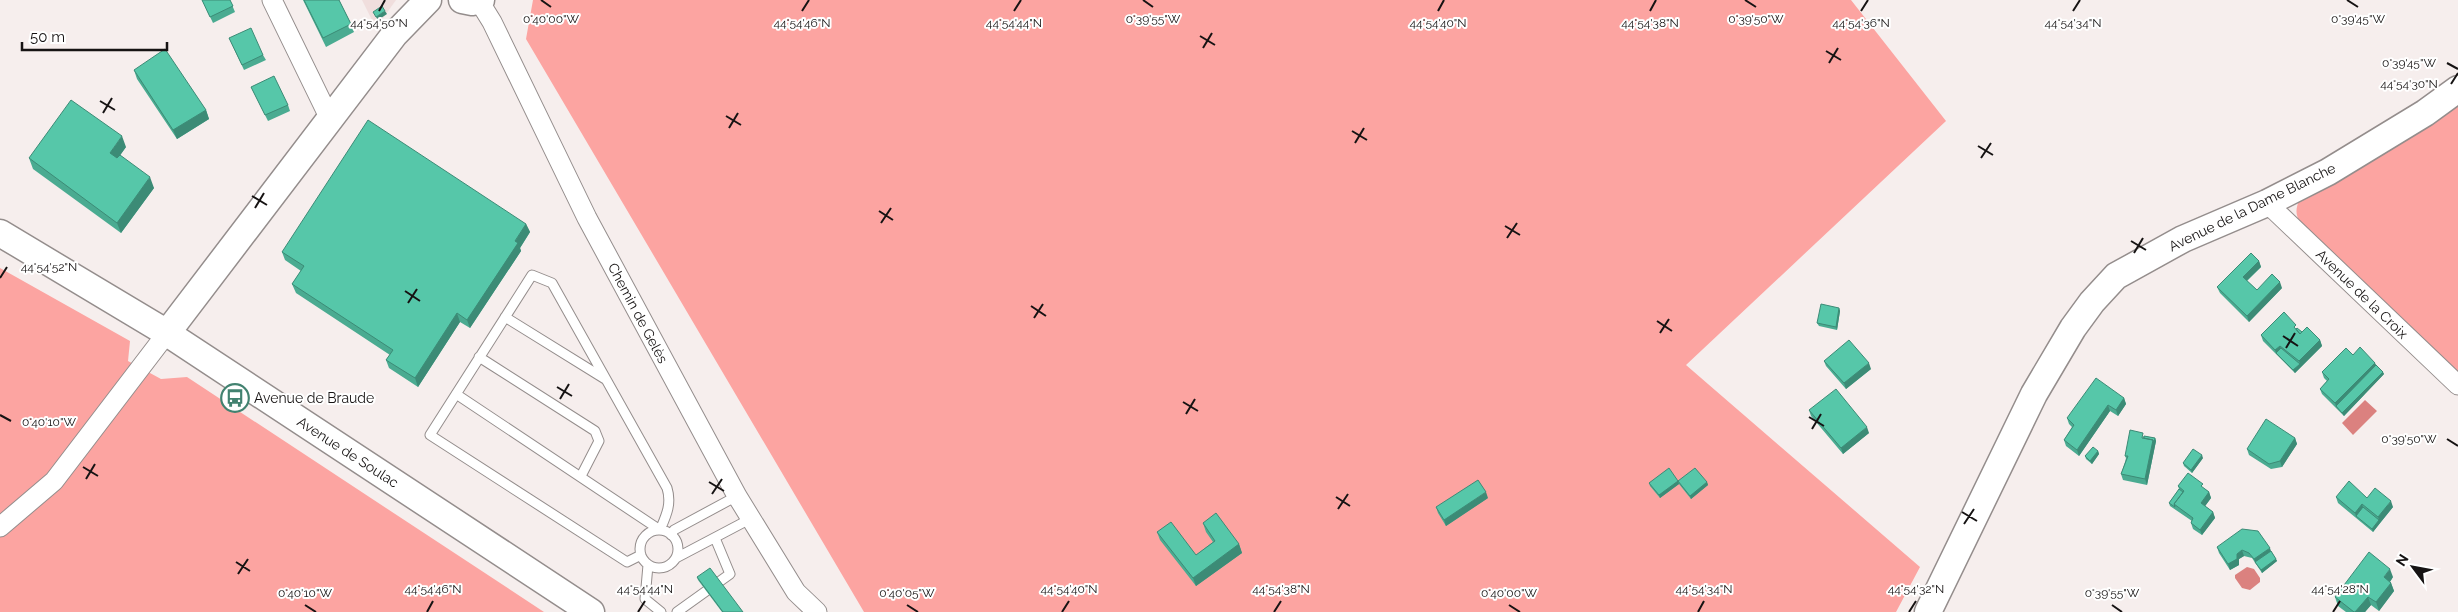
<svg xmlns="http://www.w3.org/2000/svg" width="2458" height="612" font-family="Raleway,sans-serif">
<rect width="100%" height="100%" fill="#f6eeed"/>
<path fill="#f0dedd" d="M362 0H396L376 28Z"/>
<path fill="#fca4a1" d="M533 0H1851L1946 121 1686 365 1920 567 1896 612H864L526 39Z
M2458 103V380L2302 226C2295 215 2295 210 2300 198Z
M0 268 130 341 128 361 161 379 187 377 544 612H0Z"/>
<path fill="#db817f" d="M2365 400 2377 411 2353 435 2342 423Z
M2247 567 2254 569 2260 578V582L2250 590 2242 588 2235 578V575Z"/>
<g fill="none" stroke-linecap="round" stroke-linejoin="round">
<defs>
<path id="lane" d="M505 317 605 379
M479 357 595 431 599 441 581 476
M456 394 660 530C666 516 672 504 667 488L552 283 532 275 430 435 627 562 641 555
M640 549a19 19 0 1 1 38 0a19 19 0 1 1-38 0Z
M671 535 674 530 737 496
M676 558 750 519
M648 565 645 599 661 612
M677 612 730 574 715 538"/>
<path id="street" d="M272 0 330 119
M479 1 492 22 587 218 737 496 796 592 817 612
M2267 203 2458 385
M0 527 54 481 167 333"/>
<path id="secondary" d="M462 0 472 2 481 0
M0 233 167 333 591 612
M167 333 394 35 428 0
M1928 612 2034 394 2073 328 2092 302 2116 276 2183 239 2267 203 2328 172 2425 113 2458 89"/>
</defs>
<use href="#lane" stroke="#948d8c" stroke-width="11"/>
<use href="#street" stroke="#948d8c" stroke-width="21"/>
<use href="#secondary" stroke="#948d8c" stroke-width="29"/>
<use href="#lane" stroke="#fff" stroke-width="9"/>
<use href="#street" stroke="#fff" stroke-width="19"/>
<use href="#secondary" stroke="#fff" stroke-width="26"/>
</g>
<path fill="#4aab91" d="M202 0H230L235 12 213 23Z
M303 0H339L351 24 354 32 326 47Z
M229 38 263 55 266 60 244 70Z
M134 70 206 110 209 119 177 139 137 79Z
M251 87 288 105 290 111 268 121Z
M126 147 120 155 154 188 121 233 33 169 29 158Z
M526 224 530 232 520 248 521 251 470 328 460 322 418 387 389 368 386 360 390 355 296 293 292 284 301 271 285 260 282 252Z
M2259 261 2261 267 2247 281 2257 290 2282 288 2249 322 2220 293 2217 287Z
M1839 308 1840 311 1837 330 1819 326 1817 323Z
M2297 328 2302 332 2320 340 2322 346 2295 373 2263 341 2261 335Z
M2353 355 2376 365 2384 374 2344 416 2322 394 2320 389 2327 381 2324 378 2322 372Z
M1824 361 1871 369 1846 389 1826 366Z
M2124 398 2126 404 2118 416 2110 411 2079 456 2066 446 2064 440 2072 427 2069 424 2067 418Z
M1809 410 1869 433 1843 454 1811 416Z
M2144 436 2155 438 2156 441 2147 485 2123 480 2121 474 2125 462 2126 458 2125 456Z
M2295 438 2297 444 2282 467 2271 469 2249 455 2247 449Z
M2098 451 2099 454 2092 464 2086 459 2085 456Z
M2203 458 2192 473 2184 466 2183 463Z
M1678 481 1679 484 1660 498 1650 486 1649 483Z
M1678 481 1707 482 1708 485 1691 499 1679 484Z
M2178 486 2205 489 2209 492 2211 498 2205 506 2213 512 2215 518 2202 535 2193 529 2191 523 2192 521 2170 506 2169 503 2179 489Z
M2336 497 2367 498 2393 507 2373 532 2338 503Z
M1488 498 1446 526 1438 513 1436 507Z
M1203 523 1239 544 1242 553 1196 586 1160 540 1157 532 1196 555 1213 542 1206 532Z
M2217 547 2271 551 2277 561 2262 573 2252 558 2244 556 2239 559V565L2230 570 2219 553Z
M697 577 743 612H722L698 580Z
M2393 577 2390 582 2391 583 2394 591 2379 611 2371 605 2365 612H2346L2338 606 2335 597Z"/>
<path fill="#3c8b76" d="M385 11 387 14 378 20 376 17Z
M206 110 209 119 177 139 173 130Z
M122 136 126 147 114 164 110 153Z
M150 177 154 188 121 233 117 223Z
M526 224 530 232 520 248 521 251 470 328 467 320Z
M2259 261 2261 267 2245 282 2243 277Z
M2280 282 2282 288 2249 322 2247 316Z
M1839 308 1840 311 1837 330 1836 327Z
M457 313 460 322 418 387 415 378Z
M2320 340 2322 346 2295 373 2293 370 2300 364 2299 361Z
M2280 346 2282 351 2276 353 2275 350Z
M1869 363 1871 369 1846 389 1844 383Z
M2375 363 2378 368 2336 406 2335 403Z
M2383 372 2384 374 2344 416 2342 413Z
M2124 398 2126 404 2118 416 2116 410Z
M2108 405 2110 411 2079 456 2077 450Z
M1867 427 1869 433 1843 454 1841 448Z
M2155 438 2156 441 2147 485 2145 479 2153 440Z
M2295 438 2297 444 2282 467 2280 461Z
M2098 451 2099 454 2092 464 2090 461Z
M2202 455 2203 458 2192 473 2191 470Z
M1678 481 1679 484 1660 498 1659 495Z
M1707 482 1708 485 1691 499 1690 496Z
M1486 492 1488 498 1446 526 1444 520Z
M2209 492 2211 498 2203 509 2201 503Z
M2391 501 2393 507 2380 523 2378 517Z
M2362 504 2364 510 2356 516 2355 513Z
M2213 512 2215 518 2202 535 2200 530Z
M2379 520 2380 523 2373 532 2372 529Z
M1239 544 1242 553 1196 586 1193 578Z
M2270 548 2272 554 2255 562 2254 559Z
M2242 550 2244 556 2239 559V565L2230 570 2228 564 2237 554Z
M2276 559 2277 561 2262 573 2261 570Z
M2390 569 2393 577 2387 586 2384 577Z
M2391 583 2394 591 2379 611 2376 602Z
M2368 597 2371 605 2365 612H2355Z"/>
<path fill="#56c7a9" stroke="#3c8b76" d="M202 0H230L233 6 210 17Z
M304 0H339L351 24 323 38Z
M382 6 385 11 376 17 373 12Z
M251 28 263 55 242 65 229 38Z
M165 49 206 110 173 130 134 70Z
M274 76 288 105 265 115 251 87Z
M71 100 122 136 110 153 117 158 120 155 150 177 117 223 29 158Z
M368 120 526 224 515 241 518 243 467 320 457 313 415 378 386 360 393 350 292 284 304 266 282 252Z
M2251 253 2259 261 2243 277 2257 290 2272 274 2280 282 2247 316 2217 287Z
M1821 304 1839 308 1836 327 1817 323Z
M2284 312 2296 325 2294 327 2300 334 2307 327 2320 340 2299 361 2280 346 2275 350 2261 335Z
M2297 328 2302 332 2300 334 2296 329Z
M1849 340 1869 363 1844 383 1824 361Z
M2360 347 2375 363 2335 403 2320 389 2329 379 2322 372 2346 348 2353 355Z
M2281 348 2300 364 2293 370 2276 353Z
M2376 365 2383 372 2342 413 2336 406Z
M2096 378 2124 398 2116 410 2108 405 2077 450 2064 440 2074 425 2067 418Z
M1836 389 1867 427 1841 448 1809 410Z
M2266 419 2295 438 2280 461 2269 464 2247 449Z
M2130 430 2143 433 2142 438 2153 440 2145 479 2121 474 2128 456H2125Z
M2144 436 2155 438 2154 443 2153 440 2144 438Z
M2093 447 2098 451 2090 461 2085 456Z
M2193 449 2202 455 2191 470 2183 463Z
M1669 468 1678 481 1659 495 1649 483Z
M1695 468 1707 482 1690 496 1678 481Z
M2188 473 2203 484 2201 486 2209 492 2201 503 2213 512 2200 530 2191 523 2193 518 2174 504 2184 491 2178 486Z
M1478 480 1486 492 1444 520 1436 507Z
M2349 481 2367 498 2375 488 2391 501 2378 517 2362 504 2355 513 2336 497Z
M2179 489 2183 492 2174 504 2175 507 2169 503Z
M2363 507 2379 520 2372 529 2356 516Z
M1216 513 1239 544 1193 578 1157 532 1171 522 1196 555 1215 541 1203 523Z
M2242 529 2258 531 2270 548 2254 559 2249 553 2242 550 2237 554V559L2228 564 2217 547Z
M2271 551 2276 559 2261 570 2255 562Z
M2369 552 2390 569 2384 577 2391 583 2376 602 2368 597 2355 612H2354L2335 597Z
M710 568 743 612H723L697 577Z"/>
<path fill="none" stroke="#161313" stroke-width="2" d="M541 0 551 7M1143 0 1153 7M1745 0 1756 7M2347 0 2358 7M379 11 385 0M802 11 809 0M1014 11 1021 0M1438 11 1444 0M1650 11 1656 0M1861 11 1868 0M2073 11 2080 0M1200 36 1215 45M1203 48 1212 33M1826 51 1841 60M1829 63 1838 48M2447 63 2458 69M2451 84 2458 73M100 101 115 110M103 113 112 98M726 116 741 125M729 128 738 113M1352 131 1367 140M1355 143 1364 128M1978 146 1993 155M1981 158 1991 143M252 196 267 205M255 208 264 193M879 211 893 220M881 223 891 208M1505 226 1520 235M1507 238 1517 223M2131 241 2146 250M2134 253 2143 238M0 278 7 267M405 291 420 301M408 303 417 289M1031 306 1046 316M1034 318 1043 304M1657 321 1672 331M1660 333 1669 319M2283 336 2298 346M2286 348 2295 333M557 387 572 396M560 399 569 384M1183 402 1198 411M1186 414 1195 399M0 415 11 421M1809 417 1824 426M1812 429 1821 414M2447 439 2458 446M83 467 98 476M86 479 95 464M709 482 724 491M712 494 722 479M1336 497 1350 506M1338 509 1348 494M1962 512 1977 521M1964 524 1974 509M236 562 250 571M238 574 248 559M305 605 316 612M907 605 918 612M1509 605 1520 612M2112 605 2122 612M427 612 433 601M638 612 645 601M1062 612 1069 601M1274 612 1281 601M1698 612 1704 601M1909 612 1916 601M2333 612 2340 601"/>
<defs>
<symbol id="bus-ring" viewBox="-11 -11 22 22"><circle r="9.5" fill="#fff" stroke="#428270" stroke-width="1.5"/><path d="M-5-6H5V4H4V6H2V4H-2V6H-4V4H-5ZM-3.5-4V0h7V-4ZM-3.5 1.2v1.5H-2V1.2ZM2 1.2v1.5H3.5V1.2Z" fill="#428270"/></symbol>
</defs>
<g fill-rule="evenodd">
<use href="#bus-ring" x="219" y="382" width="32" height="32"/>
</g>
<g text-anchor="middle" stroke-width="4" stroke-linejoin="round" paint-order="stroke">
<g font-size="14" fill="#161313" stroke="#fff">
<text transform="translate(2252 207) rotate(-26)" y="5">Avenue de la Dame Blanche</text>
<text transform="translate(2362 294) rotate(44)" y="5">Avenue de la Croix</text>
<text transform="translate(638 313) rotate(62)" y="5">Chemin de Gelès</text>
<text transform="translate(348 452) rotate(33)" y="5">Avenue de Soulac</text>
</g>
<g font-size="14" fill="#161313" stroke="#fff" text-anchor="start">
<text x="254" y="403">Avenue de Braude</text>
</g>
</g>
<g font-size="12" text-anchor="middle" fill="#161313" stroke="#fff" stroke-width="4" stroke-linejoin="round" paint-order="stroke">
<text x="551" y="23">0°40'00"W</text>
<text x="2358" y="23">0°39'45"W</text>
<text x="1756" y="23">0°39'50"W</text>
<text x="1153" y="23">0°39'55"W</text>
<text x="379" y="27">44°54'50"N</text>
<text x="802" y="27">44°54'46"N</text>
<text x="1014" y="27">44°54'44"N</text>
<text x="1438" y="27">44°54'40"N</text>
<text x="1650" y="27">44°54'38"N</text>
<text x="1861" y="27">44°54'36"N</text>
<text x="2073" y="27">44°54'34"N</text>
<text x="2409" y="67">0°39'45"W</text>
<text x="2409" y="88">44°54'30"N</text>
<text x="49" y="271">44°54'52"N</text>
<text x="49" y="426">0°40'10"W</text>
<text x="2409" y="443">0°39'50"W</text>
<text x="433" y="593">44°54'46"N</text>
<text x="645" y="593">44°54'44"N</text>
<text x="1069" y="593">44°54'40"N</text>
<text x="1281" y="593">44°54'38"N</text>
<text x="1704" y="593">44°54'34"N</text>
<text x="1916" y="593">44°54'32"N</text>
<text x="2340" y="593">44°54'28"N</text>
<text x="305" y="597">0°40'10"W</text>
<text x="907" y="597">0°40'05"W</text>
<text x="1509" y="597">0°40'00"W</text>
<text x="2112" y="597">0°39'55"W</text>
</g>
<g transform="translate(2413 567) rotate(302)" stroke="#ffffff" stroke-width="4" paint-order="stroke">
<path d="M0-4L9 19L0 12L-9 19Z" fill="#161313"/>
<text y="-8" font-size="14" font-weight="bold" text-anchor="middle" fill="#161313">N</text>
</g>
<path d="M22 42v8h145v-8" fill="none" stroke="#161313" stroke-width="2.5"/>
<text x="30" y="42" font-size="15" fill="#161313" stroke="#ffffff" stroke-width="4" paint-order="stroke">50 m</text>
</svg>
